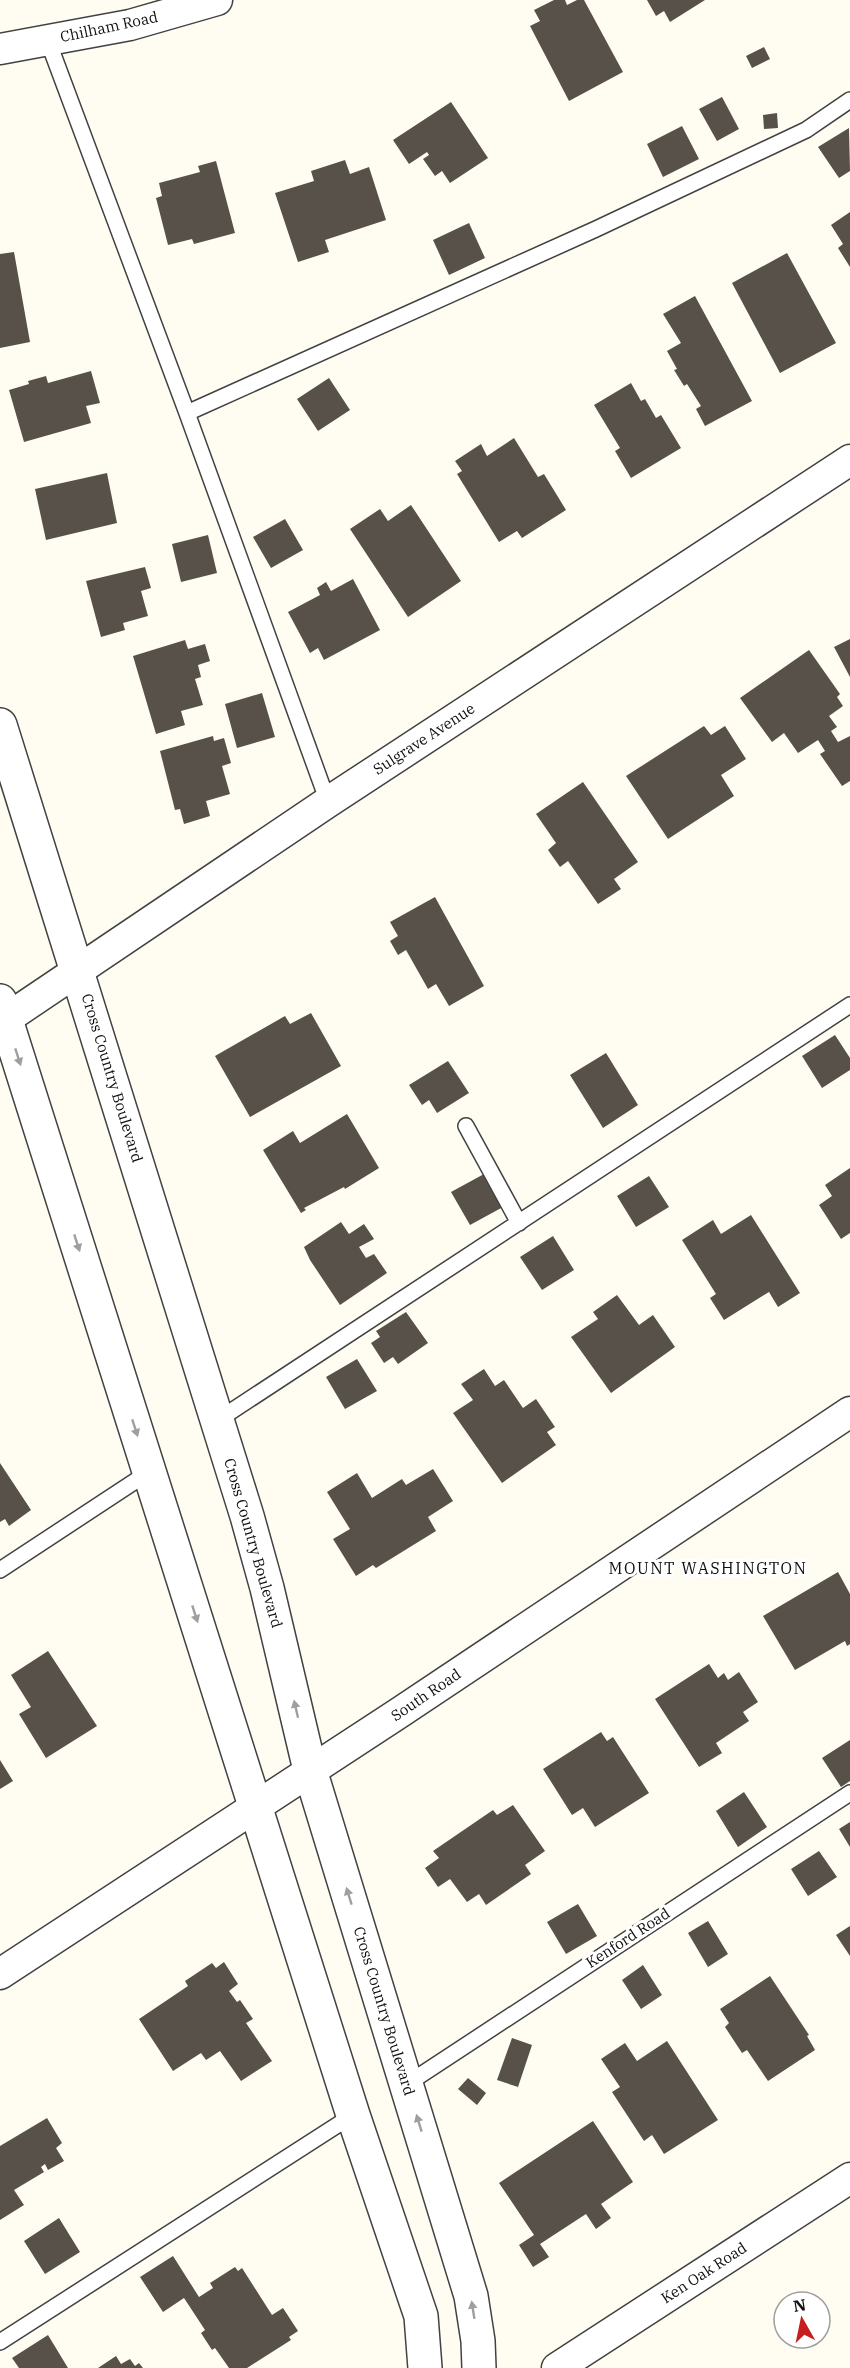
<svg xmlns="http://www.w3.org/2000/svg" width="850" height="2368" font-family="'IBM Plex Serif',serif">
<rect width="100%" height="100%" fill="#fffdf1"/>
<path fill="#58514a" d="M554 0H565L567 5 577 0H584L623 72 569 101 530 26 540 21 534 10Z
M647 0H705L670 22 664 11 656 16Z
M764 47 770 59 752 68 746 56Z
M722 97 739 129 717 141 699 109Z
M451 102 488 158 450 183 442 171 435 176 423 159 429 155 427 152 409 164 393 140Z
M777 113 778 128 764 129 763 115Z
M682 126 699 159 663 177 647 144Z
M849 128 850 171 839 178 818 147Z
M345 160 350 174 369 167 386 220 325 240 329 252 298 262 275 193 314 181 311 171Z
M216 161 235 233 194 244 192 239 168 245 156 198 162 196 159 183 200 172 198 166Z
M850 212V267L838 248 843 244 831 225Z
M469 223 485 258 449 275 433 240Z
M14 252 30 342 0 348V254Z
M787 253 836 343 780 373 732 283Z
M695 296 752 401 705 426 696 409 701 406 687 384 684 386 674 370 677 369 667 351 681 343 663 314Z
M91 371 100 403 86 406 91 423 24 442 9 390 29 384 28 381 46 376 48 383Z
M329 378 350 410 318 431 297 399Z
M631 383 641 401 645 399 656 418 661 415 681 448 631 478 615 451 620 448 594 405Z
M514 438 538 477 544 474 566 510 522 538 517 531 499 542 457 474 462 471 455 461 481 444 487 456Z
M107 473 117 523 46 540 35 489Z
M411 505 461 581 408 617 350 529 380 509 388 521Z
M285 519 303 550 271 568 253 537Z
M208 535 217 573 181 582 172 544Z
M145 567 151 588 141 591 148 616 123 623 125 630 101 637 86 581Z
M353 579 380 630 324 660 318 648 310 653 288 612 320 595 317 588 326 582 331 591Z
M850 639V677L834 647Z
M185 640 188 649 205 644 210 661 198 665 201 677 195 679 203 705 181 711 185 725 156 734 133 656Z
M809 650 840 694 837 697 843 706 829 716 837 727 831 731 838 742 850 736V781L842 786 820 754 825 751 818 740 798 753 784 733 772 742 740 698Z
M262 693 275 737 237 748 225 704Z
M704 726 711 735 725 726 746 759 721 775 734 796 668 839 626 776Z
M213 736 214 741 224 738 231 763 222 766 230 794 206 801 210 816 184 824 180 809 175 810 160 751Z
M583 782 638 862 614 879 621 889 598 904 568 861 560 867 548 850 556 843 536 814Z
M435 897 484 986 449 1006 436 984 428 989 406 950 398 955 390 941 398 936 390 922Z
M311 1013 341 1066 250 1117 215 1056 285 1016 290 1024Z
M835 1035 850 1058V1070L822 1088 802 1056Z
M606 1053 638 1105 603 1128 570 1075Z
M448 1061 469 1093 437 1113 429 1100 422 1105 409 1085Z
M347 1114 379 1168 345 1189 344 1187 304 1208 306 1210 301 1213 263 1150 293 1131 300 1143Z
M850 1168V1233L841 1239 819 1205 832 1196 825 1185Z
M484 1174 503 1207 470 1225 451 1192Z
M649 1176 669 1207 636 1227 617 1196Z
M751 1215 800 1293 778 1307 769 1292 724 1320 710 1298 716 1294 682 1240 713 1220 721 1234Z
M341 1222 349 1234 364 1224 374 1239 359 1247 366 1258 374 1254 387 1273 340 1305 310 1260 304 1247Z
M553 1236 574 1270 542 1290 520 1257Z
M617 1295 639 1325 653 1315 675 1347 611 1393 571 1337 598 1319 593 1312Z
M406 1312 428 1343 398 1364 393 1357 384 1363 371 1343 380 1337 376 1331Z
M357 1359 377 1391 345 1409 326 1377Z
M484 1369 495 1386 504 1380 523 1408 536 1399 555 1427 547 1432 556 1445 502 1483 453 1413 473 1400 461 1384Z
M0 1463 31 1510 9 1526 5 1519 0 1522Z
M433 1469 453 1501 428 1517 436 1531 376 1568 373 1565 356 1576 333 1539 350 1529 327 1492 357 1473 372 1498 402 1479 406 1485Z
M838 1572 850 1594V1644L847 1646 845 1641 795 1670 763 1616Z
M48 1651 97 1726 46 1758 19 1714 31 1707 11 1675Z
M709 1664 718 1678 724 1673 728 1680 739 1672 758 1702 743 1712 749 1721 716 1743 722 1753 699 1767 655 1699Z
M601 1732 607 1741 613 1737 649 1793 595 1827 583 1808 572 1815 543 1769Z
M850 1740V1781L841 1787 822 1758Z
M0 1760 13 1781 0 1789Z
M744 1792 767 1827 738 1847 716 1811Z
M513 1805 545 1851 525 1865 531 1874 486 1905 479 1894 467 1902 450 1879 438 1887 425 1868 439 1858 433 1851 493 1810 497 1815Z
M850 1822V1847L839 1829Z
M819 1851 837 1877 808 1896 791 1869Z
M578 1904 597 1936 566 1954 547 1922Z
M708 1921 728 1954 708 1967 688 1933Z
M850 1926V1956L836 1935Z
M224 1962 238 1984 229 1991 237 2002 240 2000 253 2019 246 2023 272 2061 241 2081 220 2051 206 2060 201 2053 173 2071 139 2019 188 1986 185 1981 212 1963 216 1968Z
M643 1965 662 1995 641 2009 622 1980Z
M770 1976 809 2035 807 2036 815 2050 768 2081 747 2050 742 2053 725 2027 729 2023 720 2009Z
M512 2038 532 2045 518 2087 497 2080Z
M667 2041 718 2120 664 2154 652 2135 644 2141 612 2092 620 2087 601 2059 625 2043 637 2061Z
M468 2078 486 2093 477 2105 458 2089Z
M47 2118 62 2143 56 2148 64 2161 48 2170 45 2164 41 2167 44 2172 14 2190 24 2205 0 2220V2146Z
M593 2121 633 2182 601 2204 611 2218 596 2229 586 2214 540 2244 549 2257 533 2267 519 2245 534 2235 499 2183Z
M59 2218 80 2252 45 2274 24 2241Z
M173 2256 199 2297 213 2288 210 2283 235 2267 238 2271 242 2268 272 2315 283 2308 298 2331 289 2337 291 2340 247 2368H229L215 2348 212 2350 201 2333 205 2330 184 2298 163 2312 140 2277Z
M48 2335 68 2368H19L12 2358Z
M116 2356 121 2364 130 2359 135 2366 139 2363 143 2368H98Z"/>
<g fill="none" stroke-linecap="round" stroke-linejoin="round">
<defs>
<path id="service" d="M48 41 187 413 328 802
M187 413 596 229 806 130 850 100
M466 1126 519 1223
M218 1420 850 1005
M0 1570 149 1472
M407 2084 850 1793
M0 2342 353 2115"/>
<path id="minor" d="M0 49 130 25 217 0
M0 1023 328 802 850 460
M0 1974 399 1713 850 1412
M557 2368 850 2178"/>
<path id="tertiary" d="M0 725 247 1516 267 1588 310 1770 471 2296 478 2341 479 2368
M0 1001 353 2115 421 2316 425 2368"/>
</defs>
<use href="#service" stroke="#424242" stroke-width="18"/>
<use href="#minor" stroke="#424242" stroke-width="33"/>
<use href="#tertiary" stroke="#424242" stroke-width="36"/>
<use href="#service" stroke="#fff" stroke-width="15"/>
<use href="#minor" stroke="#fff" stroke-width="30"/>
<use href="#tertiary" stroke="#fff" stroke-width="33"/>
</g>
<defs><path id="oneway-solid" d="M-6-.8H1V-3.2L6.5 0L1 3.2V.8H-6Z" transform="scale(1.5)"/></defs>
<g fill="#9f9f9f">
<use href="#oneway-solid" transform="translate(18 1057) rotate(72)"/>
<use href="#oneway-solid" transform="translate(77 1243) rotate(72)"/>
<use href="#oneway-solid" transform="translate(135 1428) rotate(72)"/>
<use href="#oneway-solid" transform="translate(195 1614) rotate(72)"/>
<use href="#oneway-solid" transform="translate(296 1709) rotate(-103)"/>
<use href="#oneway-solid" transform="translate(349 1896) rotate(-107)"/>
<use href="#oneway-solid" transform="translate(419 2123) rotate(-107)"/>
<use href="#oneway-solid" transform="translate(473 2310) rotate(-99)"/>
</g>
<g text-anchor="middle" stroke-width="6" stroke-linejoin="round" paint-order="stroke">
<g font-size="15" fill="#0f0f0f" stroke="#fff">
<text transform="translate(109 27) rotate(-12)" y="5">Chilham Road</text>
<text transform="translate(424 739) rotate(-33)" y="5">Sulgrave Avenue</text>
<text transform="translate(112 1078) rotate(73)" y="5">Cross Country Boulevard</text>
<text transform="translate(253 1543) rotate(74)" y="5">Cross Country Boulevard</text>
<text transform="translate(426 1695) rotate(-34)" y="5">South Road</text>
<text transform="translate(628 1938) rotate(-33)" y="5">Kenford Road</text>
<text transform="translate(384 2011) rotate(73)" y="5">Cross Country Boulevard</text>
<text transform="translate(704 2273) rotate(-33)" y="5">Ken Oak Road</text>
</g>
<g font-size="16" letter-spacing="1.5" fill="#0f0f0f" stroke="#fff">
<text x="708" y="1574">MOUNT WASHINGTON</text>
</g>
</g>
<g transform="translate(802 2320) rotate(351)"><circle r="28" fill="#ffffff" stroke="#9f9f9f" stroke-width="1.5"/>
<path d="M0-4.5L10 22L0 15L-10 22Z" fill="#c71f1e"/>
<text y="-9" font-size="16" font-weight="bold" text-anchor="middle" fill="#0f0f0f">N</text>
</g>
</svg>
